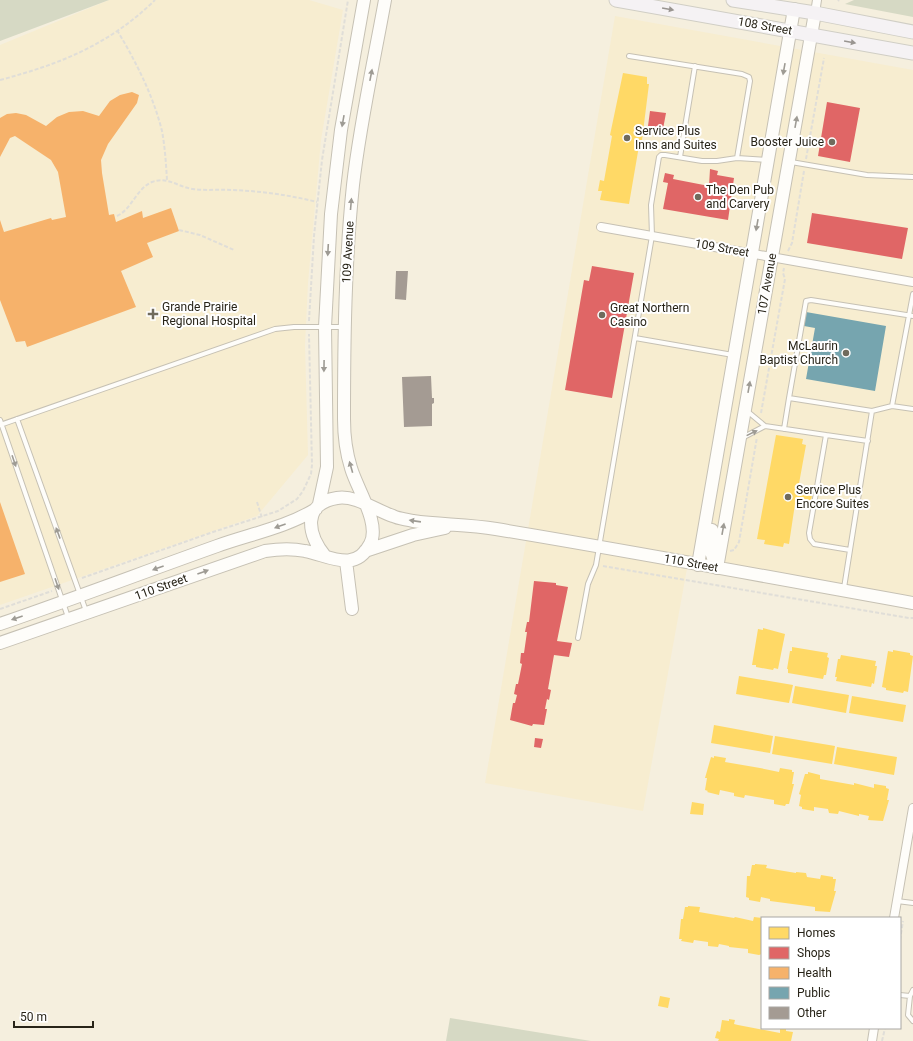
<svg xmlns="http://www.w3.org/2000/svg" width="913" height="1041" font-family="Roboto,sans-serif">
<rect width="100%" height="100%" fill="#f5efde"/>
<path fill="#f7edd0" d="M109 0H309L343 10 321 140 308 283 305 345 308 455 257 516 0 605V45Z
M615 16 913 70V603L688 563 643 811 485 783Z"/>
<path fill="#d6d9c4" d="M0 0H109L0 41Z
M854 0H913V17L845 4Z
M450 1018 591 1041H446Z"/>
<path fill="#ffd966" d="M623 73 647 77V84H649L642 140H640L629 204 600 200 602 191H598L600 180 604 181 612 136 610 135Z
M776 435 803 439 802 444 806 445 798 489 813 490 810 506 795 504 789 544 784 543 783 547 764 544 765 540 757 539Z
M763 628 785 634 778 669 774 668 773 670 756 667V665H752L758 629 763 630Z
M792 647 828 653 827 657 829 658 826 675H824L823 679 788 673V669H787L790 651H792Z
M893 650 910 653V655L913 656 908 692 904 691 903 693 886 690V688L882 687 888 651 893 652Z
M841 655 876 661 875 666H877L874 684 872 683 871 687 836 681 837 677H835L838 659H840Z
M739 676 793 685 789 703 736 694Z
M795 686 849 695 846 713 792 703Z
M852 696 906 705 903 722 849 713Z
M714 725 773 736 770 753 711 743Z
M775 736 835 746 832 764 772 754Z
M837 747 897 757 894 775 834 764Z
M714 756 726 758 725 762 760 768 779 772 780 768 792 770V772H794L792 784H794L789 804H786L785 806 774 804V800L745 795 744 798 734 796V793L720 790 719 795 707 792 708 791 705 790 707 778H705L711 757 714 758Z
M808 772 820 775V779L854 785V783L874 788V784L886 786V788L889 789 887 800H889L883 821 868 820 869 816 859 814V816L839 811 838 814 829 813 828 809 814 807V811L802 809V807L799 806 801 795 799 794 805 774H808Z
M692 802 704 804 703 815 690 814Z
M755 864 767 865 766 868 796 873V872L806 873 807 877 820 879 821 875 833 877V879H836L834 891H836L830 912 815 911V907L770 901V899L761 897 760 902 749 900V898L746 897 747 876H750L752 865H755Z
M688 906 700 907 699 912 734 918 735 917 753 921 754 917 762 918V954L759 955 748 953V949L729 947V946L719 944 718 947 708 946V942L694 940 693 943 681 941 682 939H679L681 919H683L685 907H688Z
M660 996 670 998 668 1008 658 1006Z
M729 1019 735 1020 734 1024 738 1025 780 1033V1028L786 1029V1031L793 1032 791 1041H718L719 1039 715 1038 717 1031 720 1032 722 1020 729 1021Z"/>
<path fill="#e06666" d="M827 102 860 108 850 162 818 156Z
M650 111 666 113 663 129 648 126Z
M710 169 718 171 717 175 734 178 728 220 663 209 668 183 663 182 665 173 674 175 673 179 709 186Z
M812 213 908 228 902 259 807 243Z
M592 266 634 273 612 398 565 390 584 280 589 281Z
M534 581 556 583V585L568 587 557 641 572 643 569 657 554 655 548 689 551 690 549 700 547 699 545 709H547L544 725 533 724 532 726 510 720 513 703H515L517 695 514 694 516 684H518L522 664 520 663 521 653H524L527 632H525L527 622H529Z
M535 738 543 739 541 748 534 747Z"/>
<path fill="#f6b26b" d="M132 92 139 95 137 103 108 144 101 160 102 173 109 215 114 214 116 222 142 211 143 218 171 208 179 231 147 243 153 257 121 271 136 307 27 347 25 341 16 342 0 300V220L4 232 51 218 52 220 66 217 58 172 51 160 15 136 10 138 0 157V118L7 114 16 113 26 115 46 126 57 117 69 112 83 111 99 116 110 101 120 95Z
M0 502 25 574 0 582Z"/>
<path fill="#76a5af" d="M806 312 886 326 875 391 806 379 815 328 804 326Z"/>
<path fill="#a49b93" d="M396 271H408L406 300 395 299Z
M431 376 432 398H434V403L432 404V426L404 427 402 377Z"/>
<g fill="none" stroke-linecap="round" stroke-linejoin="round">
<defs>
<path id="lane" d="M629 56 742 74 749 77 750 81 737 158
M680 157 695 66
M791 162 867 175 913 177
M635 338 733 355
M789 398 806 301 811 300 913 316
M892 406 913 409
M747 411 765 426 826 435
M17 419 86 611
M0 420 68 617
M0 425 275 329 294 327H344
M784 429 789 398 872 411
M742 438 765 426
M850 550 814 544 810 539 809 533 826 435 868 441
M844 588 872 411 892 406 913 294
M578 638 588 584 596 565 652 236 651 205 659 157 661 155H665L702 161H717L737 158 766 160
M897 901 913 903
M900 995 910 996 908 1015 913 1021
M910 996 913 990"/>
<path id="street" d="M815 13 817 0
M601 227 913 282
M894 918 913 808
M872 1041 874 1028"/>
<path id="secondary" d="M319 504 327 467 325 327 331 214 341 130 364 0
M712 530 710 549 716 566
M365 551 413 535 445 528
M325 556C308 535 301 504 337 498 356 495 375 510 393 516 399 519 406 519 413 521 440 525 468 524 496 529 635 552 774 578 913 603
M346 561 352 609
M698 565 794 9
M717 568 815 13
M0 624C73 599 144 572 217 546 250 534 285 528 316 509
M0 643 265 551C278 549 291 548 305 551 328 555 355 574 370 544 381 524 357 489 351 468 346 452 344 436 344 419 344 341 345 262 353 185 360 123 374 61 385 0"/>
<path id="primary" d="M616 0 913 53
M733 0 815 13 913 32"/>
</defs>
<use href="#lane" stroke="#c6c1b4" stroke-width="6"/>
<use href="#street" stroke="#c6c1b4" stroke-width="10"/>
<use href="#secondary" stroke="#c6c1b4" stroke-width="14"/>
<use href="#primary" stroke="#d0cec5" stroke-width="15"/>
<path stroke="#e0ded8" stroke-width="2" stroke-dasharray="4 2" stroke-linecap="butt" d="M838 1 839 0
M117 30C136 62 153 95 162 131 165 147 166 164 167 180
M0 80C60 64 109 45 155 0
M806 159 824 58
M117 216C132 209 136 189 152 182 167 176 178 187 193 189 206 191 219 189 232 190 261 191 289 195 317 202
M179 230 200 235 234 250
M788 251 792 243 804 171
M309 321 314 236 322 160 348 0
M761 413 785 279 783 273 784 268
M257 502 262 518
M730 551 734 550 739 542 757 437
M603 566 909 618H913
M82 578 213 532 278 511 297 499 303 491 311 474 312 465 309 334
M0 609 52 591
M900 940 903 921
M882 1041 885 1028"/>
<use href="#lane" stroke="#fefdfa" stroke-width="4"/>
<use href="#street" stroke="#fefdfa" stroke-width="8"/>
<use href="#secondary" stroke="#fefdfa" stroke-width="12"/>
<use href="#primary" stroke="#f5f2f4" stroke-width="13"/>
</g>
<defs><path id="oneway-solid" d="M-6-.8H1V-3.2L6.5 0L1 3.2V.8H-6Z"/></defs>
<g fill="#999591">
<use href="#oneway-solid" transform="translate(668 9) rotate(10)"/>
<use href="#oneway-solid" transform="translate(850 42) rotate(10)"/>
</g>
<g fill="#9e9b94">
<use href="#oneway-solid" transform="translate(784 69) rotate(100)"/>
<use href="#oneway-solid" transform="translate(371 75) rotate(-79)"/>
<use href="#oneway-solid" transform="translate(343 121) rotate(100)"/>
<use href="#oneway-solid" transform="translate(796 122) rotate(-80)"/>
<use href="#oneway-solid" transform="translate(351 204) rotate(-85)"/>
<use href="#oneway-solid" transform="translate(757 225) rotate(100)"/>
<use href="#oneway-solid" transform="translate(328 250) rotate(93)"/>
<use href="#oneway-solid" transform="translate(324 366) rotate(91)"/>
<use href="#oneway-solid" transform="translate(749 387) rotate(-80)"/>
<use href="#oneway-solid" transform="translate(752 433) rotate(-26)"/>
<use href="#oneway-solid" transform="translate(14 461) rotate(71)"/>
<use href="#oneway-solid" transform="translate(351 467) rotate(-106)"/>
<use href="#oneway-solid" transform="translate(415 521) rotate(-172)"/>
<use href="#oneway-solid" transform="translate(280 526) rotate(160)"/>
<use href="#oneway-solid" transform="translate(723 529) rotate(-80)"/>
<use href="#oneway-solid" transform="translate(58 533) rotate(-110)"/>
<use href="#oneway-solid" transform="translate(158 568) rotate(160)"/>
<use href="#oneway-solid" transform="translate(203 572) rotate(-20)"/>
<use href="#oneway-solid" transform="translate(57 584) rotate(71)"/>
<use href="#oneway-solid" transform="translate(17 618) rotate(161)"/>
</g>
<g fill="#706b5d" stroke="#fff" stroke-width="1.5">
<circle cx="627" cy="138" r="4"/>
<circle cx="832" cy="142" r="4"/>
<circle cx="698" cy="197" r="4"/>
<path d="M151 308h4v4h4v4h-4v4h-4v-4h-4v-4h4z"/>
<circle cx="602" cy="315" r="4"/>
<circle cx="846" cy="353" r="4"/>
<circle cx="788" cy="497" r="4"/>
</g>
<g text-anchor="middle" stroke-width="4" stroke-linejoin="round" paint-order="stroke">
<g font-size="12" fill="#282418" stroke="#fff">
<text transform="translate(765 26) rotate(10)" y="4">108 Street</text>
<text transform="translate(722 248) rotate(10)" y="4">109 Street</text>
<text transform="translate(348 252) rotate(-87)" y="4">109 Avenue</text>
<text transform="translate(767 284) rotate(-80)" y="4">107 Avenue</text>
<text transform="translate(691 563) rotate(10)" y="4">110 Street</text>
<text transform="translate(161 587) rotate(-20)" y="4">110 Street</text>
</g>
<g font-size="12" fill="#282418" stroke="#fff" text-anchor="start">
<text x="635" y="135">Service Plus<tspan x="635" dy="14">Inns and Suites</tspan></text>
<text x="824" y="146" text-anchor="end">Booster Juice</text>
<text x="706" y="194">The Den Pub<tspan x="706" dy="14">and Carvery</tspan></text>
<text x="162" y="311">Grande Prairie<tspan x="162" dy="14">Regional Hospital</tspan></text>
<text x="610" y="312">Great Northern<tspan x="610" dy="14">Casino</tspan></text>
<text x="838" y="350" text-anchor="end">McLaurin<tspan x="838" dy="14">Baptist Church</tspan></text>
<text x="796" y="494">Service Plus<tspan x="796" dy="14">Encore Suites</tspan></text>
</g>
</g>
<rect x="761" y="917" width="140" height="112" fill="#ffffff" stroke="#a9a7a3"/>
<rect x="769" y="927" width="20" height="12" fill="#ffd966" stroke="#a9a7a3"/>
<text x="797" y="937" font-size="12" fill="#282418">Homes</text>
<rect x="769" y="947" width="20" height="12" fill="#e06666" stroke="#a9a7a3"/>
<text x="797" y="957" font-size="12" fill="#282418">Shops</text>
<rect x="769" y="967" width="20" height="12" fill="#f6b26b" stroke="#a9a7a3"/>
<text x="797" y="977" font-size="12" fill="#282418">Health</text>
<rect x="769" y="987" width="20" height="12" fill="#76a5af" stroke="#a9a7a3"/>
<text x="797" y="997" font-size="12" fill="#282418">Public</text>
<rect x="769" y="1007" width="20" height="12" fill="#a49b93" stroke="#a9a7a3"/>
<text x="797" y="1017" font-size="12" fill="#282418">Other</text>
<path d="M14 1021v6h79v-6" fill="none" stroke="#282418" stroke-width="2"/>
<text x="20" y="1021" font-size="12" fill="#282418" stroke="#ffffff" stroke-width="3" paint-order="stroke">50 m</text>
</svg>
